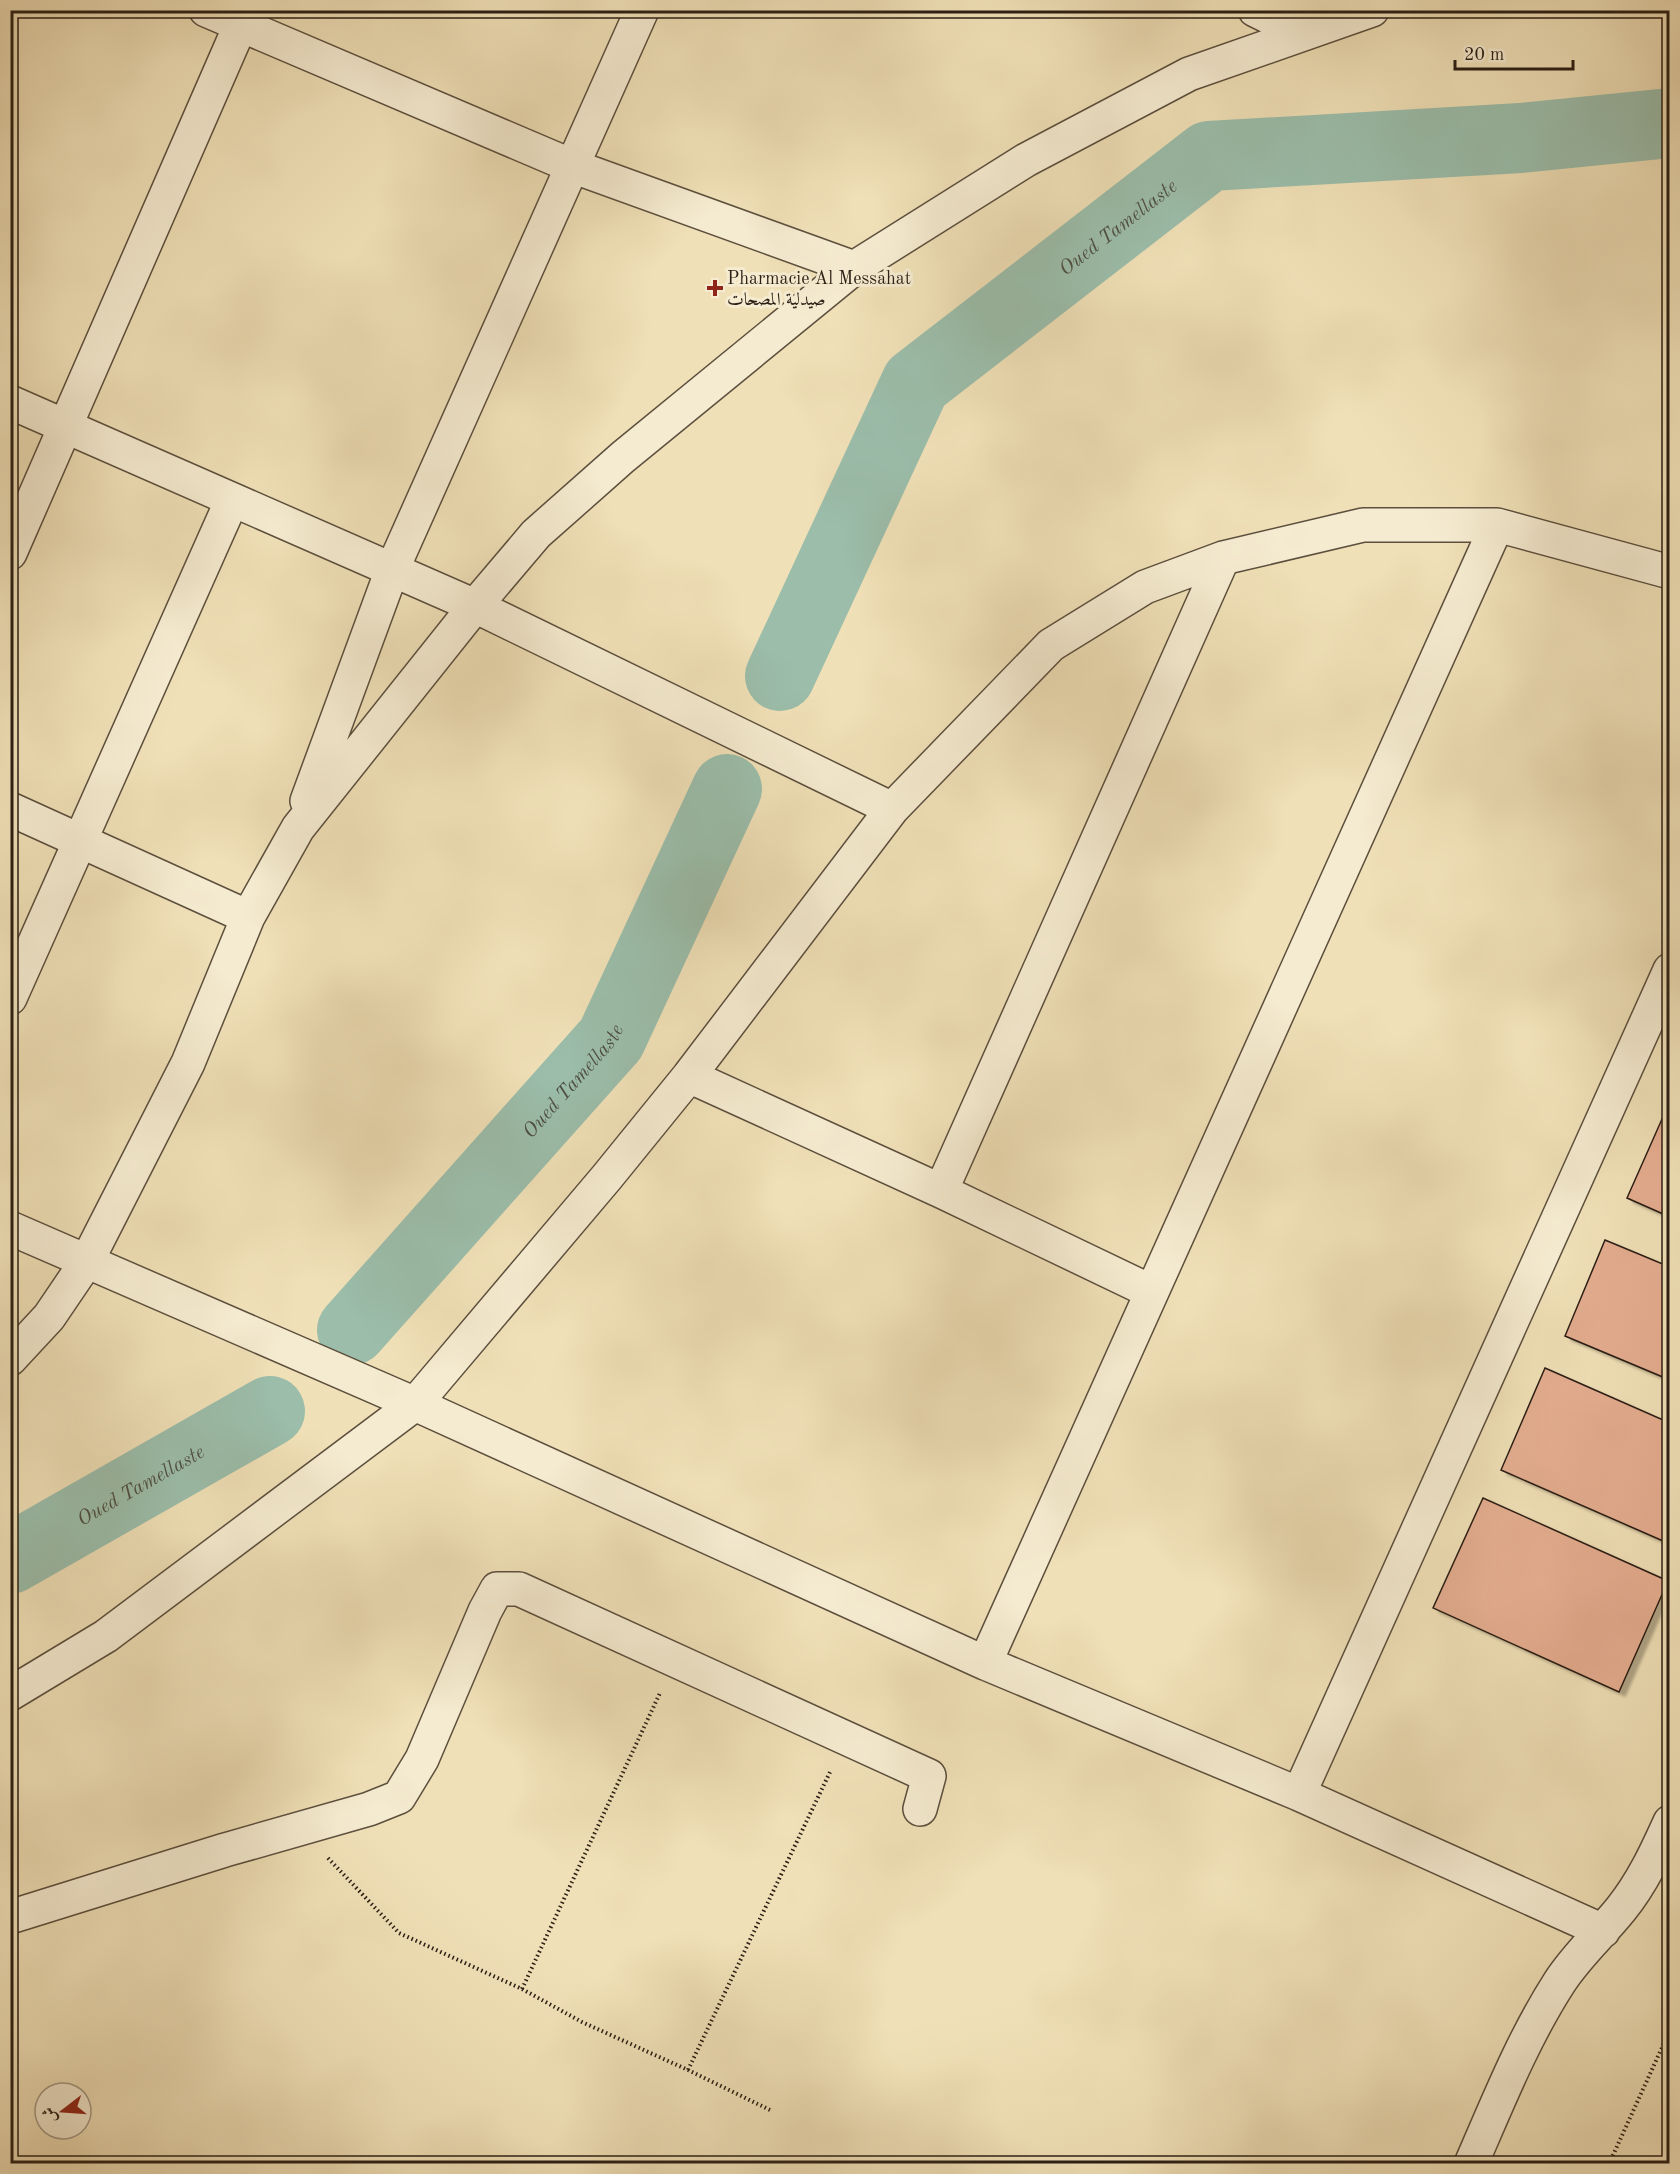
<svg xmlns="http://www.w3.org/2000/svg" width="1680" height="2174" font-family="'Old Standard TT',Amiri,serif">
<defs>
<filter id="shadow"><feDropShadow dx="6" dy="4" stdDeviation="1.5" flood-color="#0004"/></filter>
</defs>
<rect width="100%" height="100%" fill="#f0e0b7"/>
<filter id="stains"><feTurbulence type="fractalNoise" baseFrequency=".00333" numOctaves="4"/><feColorMatrix values="0 0 0 0 .2 0 0 0 0 .09 0 0 0 0 .02 0 0 0 .5 -.17"/></filter>
<radialGradient id="worn" r=".72"><stop offset=".6" stop-color="#630" stop-opacity="0"/><stop offset="1" stop-color="#630" stop-opacity=".3"/></radialGradient>
<g fill="none" stroke-linecap="round" stroke-linejoin="round">
<g stroke="#9bbdaa" stroke-width="70">
<path id="s1" d="M780 676 916 383 1209 156 1521 138 1670 123"/>
<path id="s2" d="M352 1330 611 1039 727 789"/>
<path id="s3" d="M10 1559 270 1411"/>
</g>
</g>
<path fill="#e4ad90" stroke="#2b1f15" stroke-width="1.5" filter="url(#shadow)" d="M1670 1101V1217L1627 1198Z
M1605 1240 1670 1267V1380L1565 1336Z
M1545 1368 1670 1423V1544L1501 1470Z
M1483 1498 1668 1581 1619 1692 1433 1608Z"/>
<g fill="none" stroke-linecap="round" stroke-linejoin="round">
<defs>
<path id="minor" d="M206 10 572 166 854 268
M1255 10 1302 33
M10 402 475 606 892 809
M10 553 247 10
M307 801 392 570 642 10
M10 809 248 917
M10 998 232 500
M689 1076 941 1191 1152 1292
M941 1191 1223 558
M10 1228 415 1404 985 1663 1299 1794 1603 1931
M10 1359 49 1317 87 1261 188 1063 248 917 298 828 475 606 536 534 623 457 854 268 1026 160 1189 74 1372 10
M985 1663 1497 525
M10 1694 106 1636 415 1404 607 1177 689 1076 892 809 1051 645 1145 587 1223 558 1363 525H1497L1670 572
M1299 1794 1670 970
M10 1917 225 1850 369 1809 399 1797 422 1759 485 1611 497 1589H519L929 1776 920 1809
M1471 2164C1498 2102 1523 2039 1559 1983 1576 1956 1601 1934 1621 1909 1642 1883 1656 1853 1670 1822"/>
</defs>
<use href="#minor" stroke="#5c4f3e" stroke-width="36"/>
<path stroke="#2b1f15" stroke-width="4" stroke-dasharray="1.5 3" stroke-linecap="butt" d="M328 1858 399 1933 522 1989 582 2022 688 2070 770 2110
M522 1989 660 1693
M688 2070 831 1770
M1609 2164 1670 2030"/>
<use href="#minor" stroke="#f5ebd0" stroke-width="33"/>
</g>
<path fill="#8f2418" stroke="#f5ebd0" stroke-width="2" d="M712 279h6v6h6v6h-6v6h-6v-6h-6v-6h6z"/>
<g text-anchor="middle" stroke-width="6" stroke-linejoin="round" paint-order="stroke">
<g font-size="18" fill="#2b1f15" stroke="#f5ebd0" text-anchor="start">
<text x="727" y="284">Pharmacie Al Messahat<tspan x="727" dy="21">صيدلية المصحات</tspan></text>
</g>
<g font-size="20" font-style="italic" fill="#4d4e42" stroke="#f5ebd0">
<text dy="7" stroke="none"><textPath href="#s1" startOffset="578">Oued Tamellaste</textPath></text>
<text dy="7" stroke="none"><textPath href="#s2" startOffset="333">Oued Tamellaste</textPath></text>
<text dy="7" stroke="none"><textPath href="#s3" startOffset="150">Oued Tamellaste</textPath></text>
</g>
</g>
<rect width="1680" height="2174" fill="none" stroke="#f0e0b7" stroke-width="36"/>
<rect x="12" y="12" width="1656" height="2150" fill="none" stroke="#2b1f15" stroke-width="3"/>
<rect x="18" y="18" width="1644" height="2138" fill="none" stroke="#2b1f15" stroke-width="1.5"/>
<g transform="translate(63 2111) rotate(253)"><circle r="28" fill="#f5ebd0" stroke="#a49985" stroke-width="1.5"/>
<path d="M0-4.5L10 22L0 15L-10 22Z" fill="#8f2418"/>
<text y="-9" font-size="16" font-weight="bold" text-anchor="middle" fill="#2b1f15">ش</text>
</g>
<path d="M1455 60v9h118v-9" fill="none" stroke="#2b1f15" stroke-width="3"/>
<text x="1464" y="60" font-size="18" fill="#2b1f15" stroke="#f5ebd0" stroke-width="4.5" paint-order="stroke">20 m</text>
<rect width="100%" height="100%" filter="url(#stains)"/>
<rect width="100%" height="100%" fill="url(#worn)"/>
</svg>
